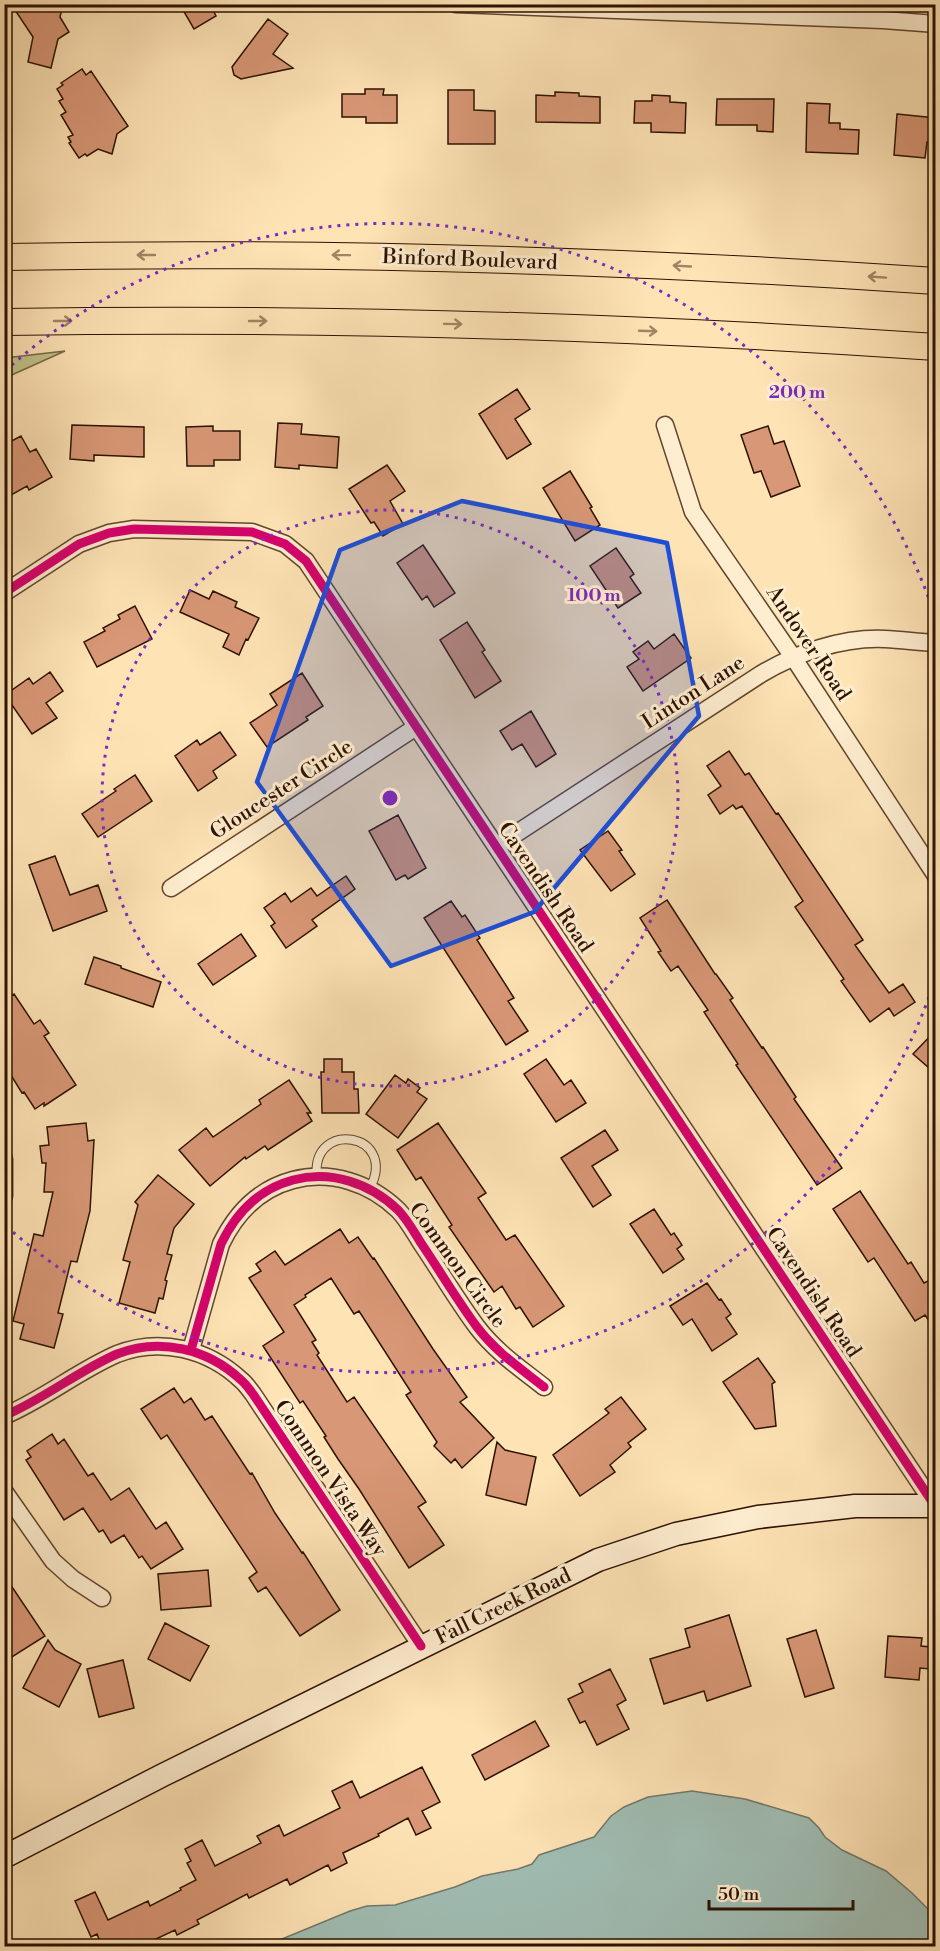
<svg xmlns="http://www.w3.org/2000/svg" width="940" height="1951" font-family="'Libre Bodoni',serif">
<rect width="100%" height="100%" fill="#fee3b5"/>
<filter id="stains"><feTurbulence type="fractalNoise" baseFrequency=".00333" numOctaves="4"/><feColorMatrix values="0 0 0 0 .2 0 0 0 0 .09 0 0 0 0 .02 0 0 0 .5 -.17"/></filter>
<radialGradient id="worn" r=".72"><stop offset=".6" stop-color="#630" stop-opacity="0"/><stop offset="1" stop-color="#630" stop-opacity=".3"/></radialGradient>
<path fill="#c2c38c" stroke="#786a46" stroke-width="1.5" d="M65 351 5 378V358Z"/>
<path fill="#a0bdb3" stroke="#72796c" stroke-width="1.5" d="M692 1791 745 1799 809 1818 819 1828 825 1837 842 1850 886 1871 912 1893 935 1916V1946H265L350 1911 367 1906 395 1905 455 1887 482 1876 518 1869 532 1864 539 1855 594 1837 611 1816 624 1807 648 1797Z"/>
<path fill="#d89776" stroke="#2d1201" stroke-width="1.5" d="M11 4H63L60 17 69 32 58 39 51 68 28 62 33 37Z
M192 4H210L216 16 194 29 183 10Z
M268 19 288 34 273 54 293 68 241 79 234 75 232 67Z
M82 69 86 75 91 71 128 126 117 134 112 154 98 149 87 156 85 154 79 158 69 143 71 142 68 137 73 135 61 115 66 112 59 101 63 99 57 89 63 85 61 83Z
M365 89H384L383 95H397V123H366V117H342V94H365Z
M448 90H474V110L495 111V144H448Z
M555 92 579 93V96L600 97V123L536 122V95L555 96Z
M652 95 670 96V102L686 103 685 133 651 132V123H634L635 101H652Z
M717 99H774L773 132 757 131V125H716Z
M807 103 830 104 829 123H840V129L859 130 858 154 806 152Z
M897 114 936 118V143L927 142 925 158 894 155Z
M517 389 530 409 515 419 531 444 507 459 479 414Z
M278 423 302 424 301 434 339 437 337 468 299 465V469L275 467Z
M72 425 144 427V457L94 455V461L70 459Z
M213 426V431H240V460H214V466H187L186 427Z
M768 426 774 444 784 441 800 486 771 497 761 471 754 473 741 435Z
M21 436 30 452 36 449 52 477 29 490 27 486 4 499V467L10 464 4 454V445Z
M387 465 405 491 390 501 403 524 383 536 374 522 371 523 349 489Z
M570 471 592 507 590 508 600 525 575 541 543 488Z
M423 545 455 593 434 607 427 596 422 600 397 563Z
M616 548 634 574 630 577 641 593 618 608 590 566Z
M190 590 209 599 213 591 237 602 235 607 259 618 248 640 246 639 239 655 223 647 229 634 180 612Z
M135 606 152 639 97 667 84 642 105 631 103 628 120 619 118 615Z
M467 622 485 650 482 652 501 681 475 698 440 640Z
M674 634 691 658 643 691 627 667 639 659 633 652 648 641 654 649Z
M50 672 63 691 46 703 57 718 32 734 5 695 29 678 33 684Z
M302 673 323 706 306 717 308 720 267 747 250 723 277 705 270 694Z
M531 711 556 754 536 767 522 744 512 750 500 731Z
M220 732 236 755 213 771 217 778 198 791 175 756 197 740 200 745Z
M729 751 745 775 749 773 776 814 778 813 863 940 855 945 889 993 903 984 915 1002 894 1016 889 1008 870 1022 841 981 844 979 795 907 803 901 742 806 736 809 733 805 720 814 708 795 721 786 707 766Z
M135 775 152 801 98 837 82 814 116 791 114 789Z
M398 815 426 868 408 879 405 875 396 880 369 831Z
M608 831 622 850 619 851 635 874 611 891 580 850Z
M55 856 70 895 98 885 107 911 53 931 29 865Z
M346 876 355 889 312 920 317 926 286 948 271 926 275 923 264 908 285 893 291 902 311 888 317 896Z
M667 900 715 974H716L733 998 730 1000 762 1048 763 1047 796 1097 794 1099 842 1168 817 1185 736 1065 738 1064 704 1012 708 1010 678 966 671 971 658 952 661 951 640 918Z
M451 901 462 917 465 915 480 938 477 940 514 998 508 1001 528 1031 506 1045 424 918Z
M241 934 256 956 213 985 198 964Z
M94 957 121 966V968L161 982 153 1007 85 984Z
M14 994 34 1024 40 1020 49 1033 44 1036 76 1085 44 1106V1103L35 1109 24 1092 22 1093 4 1064V1000Z
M936 1030V1074L913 1054Z
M324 1059H342V1072H354V1089H358L359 1113H322L321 1072H324Z
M546 1059 564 1085 571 1080 586 1103 556 1122 524 1074Z
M395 1075 406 1083 408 1079 420 1088 417 1092 427 1099 398 1138 366 1114Z
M289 1080 311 1113H307L312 1121 268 1150 265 1146 246 1159 245 1157 210 1186 179 1150 206 1128 213 1137 261 1104 259 1100Z
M86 1123 88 1141 94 1140 90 1211 77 1262 71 1261 58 1313 63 1314 54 1348 20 1339 24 1324 13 1321 34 1234 43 1236 53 1192H44L46 1163H42L40 1146 49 1145 47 1127Z
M438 1123 486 1193 478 1198 506 1240 515 1235 564 1306 533 1327 520 1307 516 1309 502 1286 494 1292 449 1227 452 1225 421 1177 416 1180 397 1150Z
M605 1130 618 1150 592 1166 611 1195 593 1207 561 1158Z
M158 1175 194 1204 174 1228 167 1254 172 1255 165 1280 167 1281 163 1299 159 1298 155 1313 119 1303 130 1262 123 1260 138 1205 135 1202Z
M860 1191 908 1264 911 1262 924 1283 930 1280 936 1289V1331L925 1315 915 1321 874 1258 868 1262 833 1209Z
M654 1209 671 1235 674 1233 682 1245 677 1249 684 1259 663 1273 630 1224Z
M340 1229 349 1243 358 1237 373 1259 374 1258 433 1349 467 1397 460 1402 494 1438 462 1468 455 1459 451 1463 434 1446 437 1442 406 1395 411 1392 359 1311 354 1314 331 1278 305 1295 306 1297 294 1305 316 1340 312 1342 319 1353 317 1355 347 1402 354 1397 426 1502 418 1507 444 1545 409 1568 359 1489 338 1459 324 1437 326 1436 303 1401 300 1403 263 1346 284 1332 249 1278 261 1271 256 1264 275 1251 285 1265Z
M707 1283 719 1300 721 1299 731 1314 726 1318 737 1334 712 1351 692 1319 683 1325 670 1306Z
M758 1358 775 1382 772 1384 776 1426 755 1429 723 1382Z
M174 1388 184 1403 191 1398 205 1420 212 1416 250 1474 252 1473 275 1513 302 1553 303 1552 340 1610 300 1636 266 1587 258 1592 249 1578 257 1572 167 1435 161 1439 141 1409Z
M621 1397 646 1429 628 1443 631 1447 610 1465 615 1472 580 1496 553 1455 609 1413 605 1409Z
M52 1434 58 1444 64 1439 88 1476 93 1473 111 1500 129 1488 156 1529 166 1522 183 1549 151 1569 142 1556 139 1558 124 1535 111 1543 103 1530 99 1532 83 1508 64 1520 26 1460 31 1457 27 1451Z
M497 1442 505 1450 536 1457 526 1505 486 1495Z
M208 1570 211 1606 161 1610 158 1574Z
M4 1575 45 1636 4 1662Z
M729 1615 751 1686 707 1701 704 1691 664 1704 650 1659 690 1647 685 1629Z
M165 1623 209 1646 190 1681 148 1659Z
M816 1630 834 1688 805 1697 787 1639Z
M888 1636 922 1638 921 1646 931 1647 930 1669 920 1668 919 1680 885 1677Z
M48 1640 55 1650 81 1664 59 1707 23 1688Z
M123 1660 134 1708 99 1717 87 1669Z
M610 1669 626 1700 617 1705 629 1729 597 1745 585 1721 580 1723 568 1699 583 1692 579 1684Z
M535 1721 549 1746 485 1780 472 1755Z
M422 1767 440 1802 422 1811 431 1828 416 1835 408 1818 378 1834 379 1836 343 1853 347 1863 331 1871 328 1865 290 1885 287 1879 249 1898 247 1894 197 1920 199 1924 177 1935 175 1930 139 1947H102L97 1934 91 1937 75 1901 95 1892 108 1920 148 1901 150 1906 181 1890 180 1888 196 1880 187 1863 191 1861 185 1849 202 1840 215 1866 261 1843 257 1836 279 1825 284 1836 340 1808 332 1791 352 1781 360 1798Z"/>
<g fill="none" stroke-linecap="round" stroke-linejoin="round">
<defs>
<path id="service" d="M317 1177C310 1119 399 1132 370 1188"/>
<path id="minor" d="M456 4 883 20 936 24
M665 425 693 512 793 657 936 876
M4 593 79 544 109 533 134 529 252 532 285 544 306 561 935 1506
M497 846 761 674C796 653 843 637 885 639 902 640 919 642 936 643
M171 888 416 727
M4 1159V1196
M191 1350 221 1244C236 1213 259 1189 293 1180 331 1170 370 1183 398 1210 407 1219 414 1232 421 1243 440 1271 457 1300 477 1327 496 1352 520 1368 544 1387
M4 1416C44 1399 78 1371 117 1354 160 1337 208 1349 241 1380 246 1384 249 1389 253 1394L421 1646
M4 1491 53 1561 73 1579 102 1598"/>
<path id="secondary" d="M4 1857 163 1775 598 1560 676 1534 758 1517 855 1506H936"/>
<path id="primary" d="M4 257C315 251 626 260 936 281
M4 322C315 317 626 326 936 347"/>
</defs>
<use href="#service" stroke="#61462e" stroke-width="10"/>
<use href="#minor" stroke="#61462e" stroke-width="19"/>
<use href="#secondary" stroke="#2d1201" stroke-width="25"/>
<use href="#primary" stroke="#2d1201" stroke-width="28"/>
<use href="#service" stroke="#feedcf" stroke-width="8"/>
<use href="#minor" stroke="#feedcf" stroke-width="16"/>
<use href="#secondary" stroke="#feedcf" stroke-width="22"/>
<use href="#primary" stroke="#fee3b5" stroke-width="26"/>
<defs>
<path id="cycleway" d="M4 593 79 544 109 533 134 529 252 532 285 544 306 561 935 1506
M191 1350 221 1244C236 1213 259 1189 293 1180 331 1170 370 1183 398 1210 407 1219 414 1232 421 1243 440 1271 457 1300 477 1327 496 1352 520 1368 544 1387
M4 1416C44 1399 78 1371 117 1354 160 1337 208 1349 241 1380 246 1384 249 1389 253 1394L421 1646"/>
</defs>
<use href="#cycleway" stroke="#feedcf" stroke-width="13"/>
<use href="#cycleway" stroke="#d6006c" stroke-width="9"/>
</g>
<defs><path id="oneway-shaft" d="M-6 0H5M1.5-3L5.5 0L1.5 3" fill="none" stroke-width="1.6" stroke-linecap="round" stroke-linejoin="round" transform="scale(1.5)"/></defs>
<g stroke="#a08564">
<use href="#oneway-shaft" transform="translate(146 255) rotate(180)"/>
<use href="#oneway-shaft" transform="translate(341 255) rotate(-179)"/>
<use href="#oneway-shaft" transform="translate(682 266) rotate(-177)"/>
<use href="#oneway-shaft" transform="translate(877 277) rotate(-176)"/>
<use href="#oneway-shaft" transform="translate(63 321)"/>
<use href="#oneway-shaft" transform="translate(258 321)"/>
<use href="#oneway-shaft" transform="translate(453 324) rotate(1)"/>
<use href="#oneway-shaft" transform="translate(648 331) rotate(2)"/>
</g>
<path fill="#1d4ed8" fill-opacity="0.2" stroke="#1d4ed8" stroke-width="4.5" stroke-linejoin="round" d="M462 501 667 543 699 716 534 912 391 966 257 782 340 550Z"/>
<g fill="none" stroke="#7b2cbf" stroke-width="3" stroke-dasharray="3 6">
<circle cx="390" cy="798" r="288"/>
<path d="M935 980A575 575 0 0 1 5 1225M5 371A575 575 0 0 1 935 616"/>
</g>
<g text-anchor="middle" stroke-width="6" stroke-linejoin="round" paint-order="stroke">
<g font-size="21" fill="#2d1201" stroke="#feedcf">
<text transform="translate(470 259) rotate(2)" y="7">Binford Boulevard</text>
<text transform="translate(809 643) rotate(56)" y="7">Andover Road</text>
<text transform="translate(693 692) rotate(-33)" y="7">Linton Lane</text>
<text transform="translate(281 789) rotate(-33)" y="7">Gloucester Circle</text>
<text transform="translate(546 887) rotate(56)" y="7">Cavendish Road</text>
<text transform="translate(458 1265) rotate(54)" y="7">Common Circle</text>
<text transform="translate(814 1292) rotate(56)" y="7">Cavendish Road</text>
<text transform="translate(331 1478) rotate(56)" y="7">Common Vista Way</text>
<text transform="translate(503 1606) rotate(-26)" y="7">Fall Creek Road</text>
</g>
</g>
<circle cx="390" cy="798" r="9" fill="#7b2cbf" stroke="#feedcf" stroke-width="3"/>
<g font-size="18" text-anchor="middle" font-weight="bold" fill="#7b2cbf" stroke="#feedcf" stroke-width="6" stroke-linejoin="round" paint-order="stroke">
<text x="797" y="398">200 m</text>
<text x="594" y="601">100 m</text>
</g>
<rect width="940" height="1951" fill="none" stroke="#fee3b5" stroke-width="24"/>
<rect x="6" y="6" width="928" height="1939" fill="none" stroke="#2d1201" stroke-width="3"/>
<rect x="12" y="12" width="916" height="1927" fill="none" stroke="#2d1201" stroke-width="1.5"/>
<path d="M709 1900v9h144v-9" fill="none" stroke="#2d1201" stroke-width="3"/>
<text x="718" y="1900" font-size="18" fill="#2d1201" stroke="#feedcf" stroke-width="4.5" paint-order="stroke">50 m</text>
<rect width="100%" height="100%" filter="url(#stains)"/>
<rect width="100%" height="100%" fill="url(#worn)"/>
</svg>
